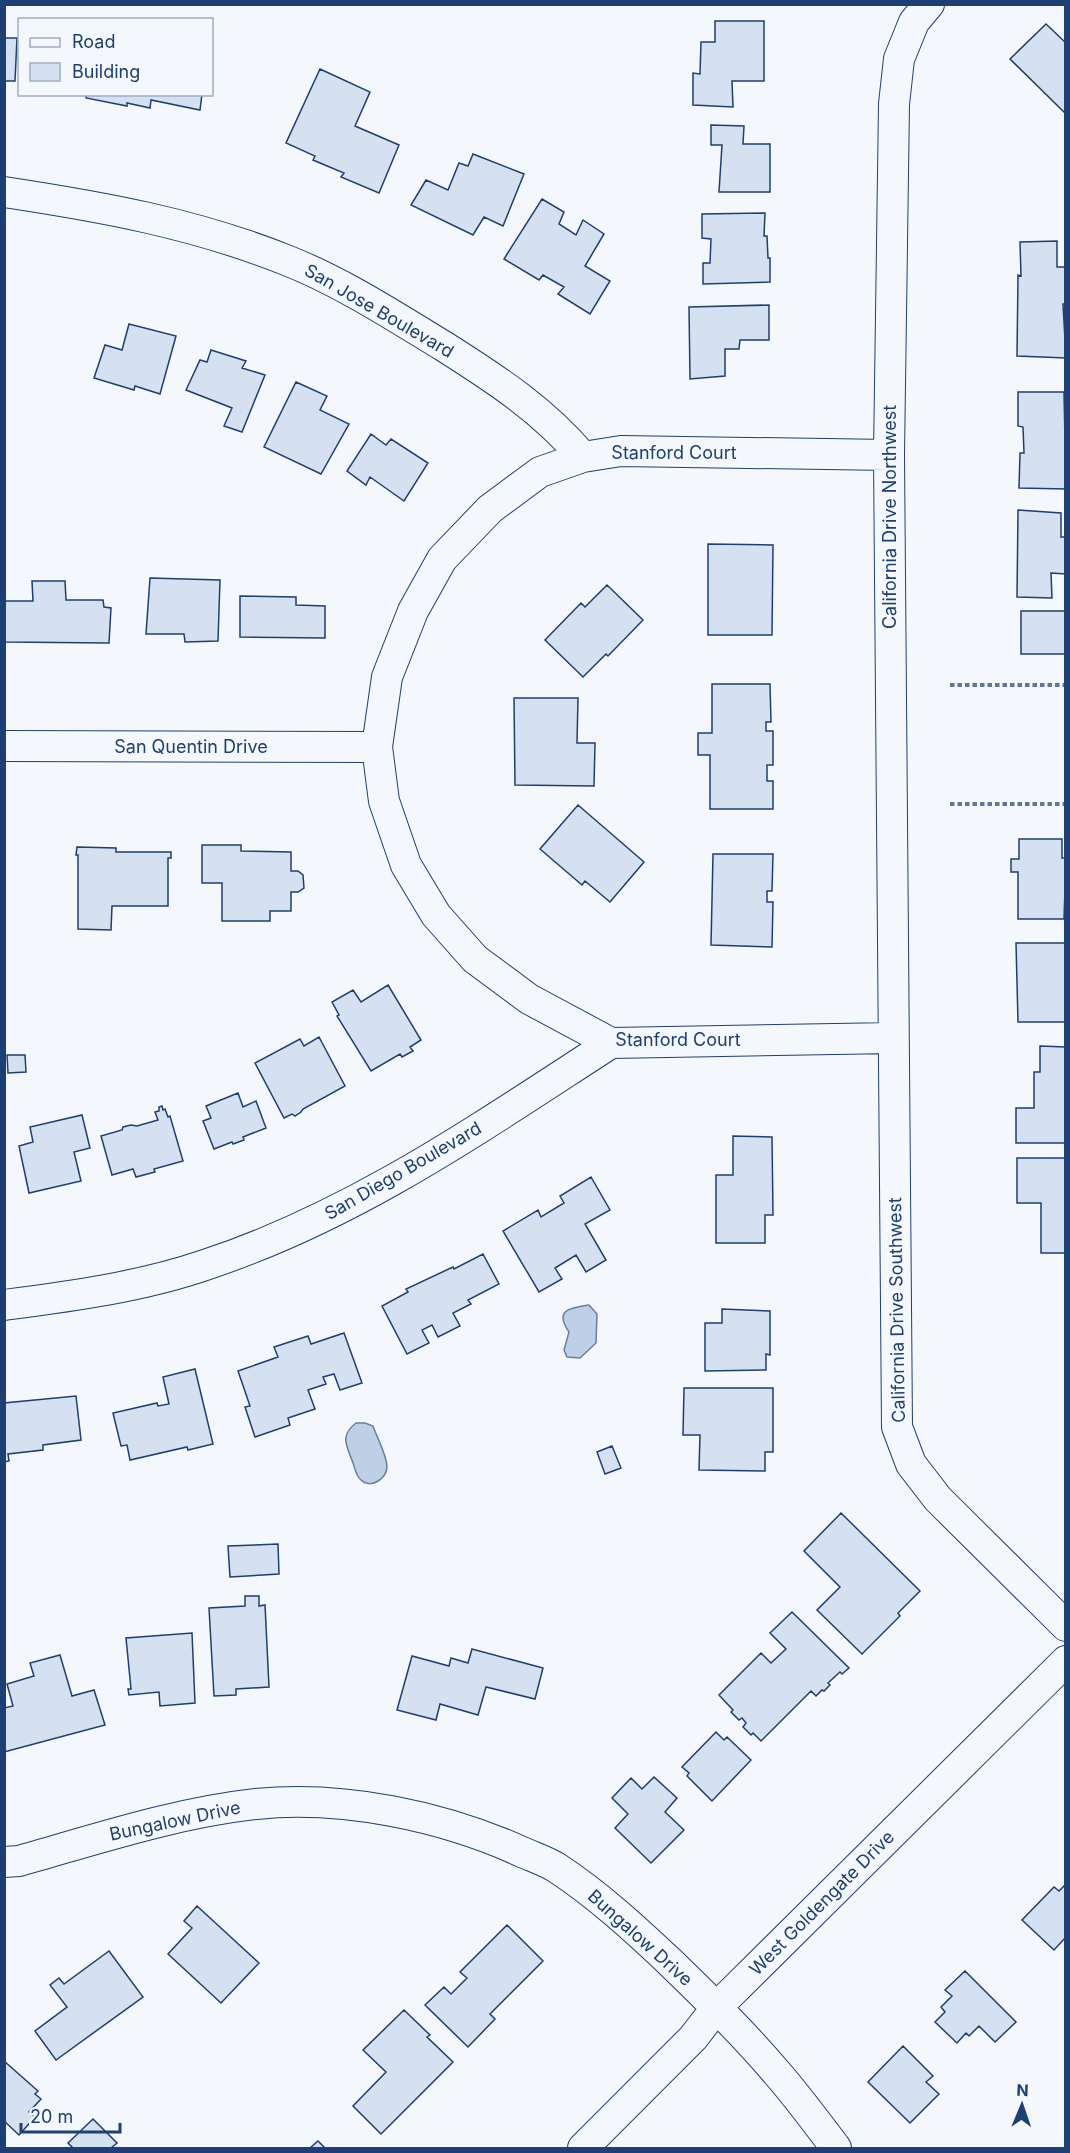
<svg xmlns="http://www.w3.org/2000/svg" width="1070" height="2153" font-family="Inter,sans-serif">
<rect width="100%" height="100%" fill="#f4f7fb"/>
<path fill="#bed0e5" stroke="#687fa3" stroke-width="1.5" d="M589 1305 597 1314 596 1343 580 1358 567 1357 564 1350 569 1332C554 1310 569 1308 589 1305Z
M356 1423H365L373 1426C377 1438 386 1453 387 1466 387 1479 371 1489 361 1480 356 1476 355 1469 353 1463 347 1446 339 1436 356 1423Z"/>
<path fill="#d5e0f0" stroke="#1d3f73" stroke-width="1.5" d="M715 21H764V81H732L733 107 693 105V73L700 74 701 42H715Z
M1046 24 1066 43V114L1010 59Z
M4 38H17L15 81H4Z
M320 69 370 92 355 126 399 145 379 193 341 177 344 173 313 160 315 156 286 143Z
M86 94H202L200 110 151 100 150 108 127 103V106L86 98Z
M711 125 744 126 743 144H770V192H719L722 145H711Z
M473 154 524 174 503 226 484 217 473 235 411 205 426 180 448 190 459 163 468 166Z
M542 199 564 212 559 224 576 235 583 220 604 234 585 266 610 281 590 314 558 294 564 287 543 275 539 280 504 259Z
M765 213 764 236H767L768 258H770V282L703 284V263H710L711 239 702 238V214Z
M1057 241V267H1066V304H1063L1066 358 1017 356 1018 275 1021 276 1020 242Z
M769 305V340H740L739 349H725V376L690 379 689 307Z
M129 324 176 336 160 394 135 386 134 390 94 378 105 345 122 350Z
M211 350 246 361 242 368 265 375 242 432 224 426 232 408 186 390 200 360 207 362Z
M296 382 327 396 320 410 349 424 321 474 264 447Z
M1018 392H1064L1066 489 1019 488 1020 453H1024L1023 427 1018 426Z
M371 434 386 445 391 439 428 463 404 501 370 477 366 485 347 471Z
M1018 510 1061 513V537H1066V574L1051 573 1052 598 1017 597Z
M708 544 773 545 772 635H708Z
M150 578 220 580 218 641 185 642 184 634H146Z
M32 581H65L66 600H103L104 607 111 608 109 643 4 642V601H33Z
M607 585 643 620 608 656 606 654 583 677 545 640 581 603 585 607Z
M240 596 296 597V605L325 606V638L240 637Z
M1021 611H1066V654H1021Z
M712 684H770L771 722H766V731H773V765H767V781H773V809H710V755H698V733H712Z
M514 698H578L577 743H595L594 786 515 785Z
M578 805 644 862 610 902 585 881 582 885 540 849Z
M1019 839H1062V858H1066L1064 919H1018V872H1011V859H1019Z
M202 845H241V851L291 852V871H298L303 875 304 888 298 892H291V911H270V921H222V883H202Z
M77 847 116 848V852H171V858H168V906H112L111 930 78 929V855H76Z
M713 854H773L772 891H767V902H773L772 947 711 945Z
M1016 943H1066V1022H1018Z
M388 985 421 1040 410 1047 413 1051 402 1057 400 1054 371 1071 337 1016 339 1015 332 1002 353 990 361 1002Z
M319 1037 345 1086 303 1109 301 1112 295 1116 292 1114 284 1118 255 1063 300 1039 304 1046Z
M1040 1046 1066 1047V1143H1016V1108H1034V1072H1040Z
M7 1055H25L26 1072 8 1073Z
M238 1093 243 1107 256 1101 266 1128 243 1137 244 1140 233 1144 232 1142 214 1149 203 1121 211 1118 206 1106Z
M162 1106 163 1110 165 1109 168 1117 170 1116 183 1161 154 1169 155 1172 136 1177 133 1169 112 1175 101 1136 122 1130 123 1127 131 1125 137 1126 158 1120 155 1112 159 1111V1107Z
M82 1115 90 1148 74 1152 81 1181 29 1193 19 1146 33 1142 30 1127Z
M733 1136 772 1137 773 1215H765V1243H716V1175H733Z
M1017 1158H1066V1253H1041V1203H1017Z
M591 1177 610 1210 585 1224 606 1260 586 1272 576 1255 555 1268 562 1279 539 1292 503 1231 538 1210 541 1217 564 1203 560 1196Z
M483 1254 499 1284 468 1300 471 1304 453 1313 460 1326 438 1337 432 1325 422 1330 429 1343 407 1354 382 1306 408 1292 406 1289 453 1267 454 1269Z
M722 1309 770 1311V1355L766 1354V1370L705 1371V1323H722Z
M344 1333 362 1383 340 1390 334 1374 323 1377 326 1384 308 1390 315 1409 288 1418 290 1425 255 1437 245 1407 250 1406 238 1371 278 1357 274 1347 308 1336 311 1344Z
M195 1369 213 1444 188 1450 187 1447 130 1460 127 1445 121 1446 113 1413 157 1403 158 1406 169 1404 163 1377Z
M684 1388H773V1452H765V1471L699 1470 700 1435H683Z
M76 1396 81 1440 43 1445V1450L8 1454 9 1461 4 1462V1403Z
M612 1446 621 1468 605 1474 597 1452Z
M841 1513 920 1591 898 1613 900 1616 862 1654 817 1610 840 1587 804 1551Z
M278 1544 279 1574 230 1577 228 1546Z
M245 1596H259V1606L265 1605 269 1687 236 1689V1695L214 1696 209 1608 245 1606Z
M792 1612 849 1668 842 1674 840 1672 828 1683 830 1685 824 1691 822 1690 816 1696 811 1691 761 1741 753 1733 751 1735 743 1727 746 1723 742 1718 739 1720 731 1712 733 1710 719 1695 761 1653 771 1663 786 1649 770 1633Z
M192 1633 195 1703 160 1706 159 1692 129 1695 128 1689H131L126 1638Z
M472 1649 543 1668 535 1699 486 1687 478 1715 440 1704 436 1720 397 1710 412 1656 449 1666 451 1658 468 1663Z
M60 1655 72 1696 94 1690 105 1725 4 1752V1708L13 1706 7 1684 34 1676 30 1663Z
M716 1732 724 1740 727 1737 751 1760 712 1801 687 1776 689 1773 682 1767Z
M654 1777 677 1798 665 1812 684 1830 651 1863 615 1828 628 1814 612 1798 631 1778 642 1789Z
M1066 1884V1937L1054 1950 1022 1920 1054 1887 1059 1891Z
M197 1906 259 1963 221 2003 168 1954 192 1928 184 1921Z
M507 1925 543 1961 490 2014 495 2019 468 2047 425 2005 444 1987 451 1994 467 1978 460 1972Z
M109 1951 143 1997 56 2060 35 2031 67 2007 50 1985 59 1978 64 1984Z
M965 1971 1016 2022 995 2042 979 2026 969 2036 966 2033 957 2043 935 2022 945 2012 941 2007 952 1996 945 1990Z
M404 2010 430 2035 427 2037 453 2062 381 2134 353 2106 386 2072 363 2050Z
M903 2046 933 2076 926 2082 939 2094 910 2123 868 2082Z
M4 2061 38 2091 35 2094 41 2099 29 2112 35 2117 19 2135 4 2121Z
M93 2119 117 2143 111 2148H73L68 2143Z
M318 2141 325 2148H310Z"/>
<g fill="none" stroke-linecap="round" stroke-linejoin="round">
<defs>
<path id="minor" d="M929 4 914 22 899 59 894 104 889 455 897 1427 911 1464 938 1499 1066 1626
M4 192C103 207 193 223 286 260 342 282 394 316 445 347 497 380 543 410 583 457
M889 455 621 451 583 457 540 472 490 509 442 559 413 611 387 677 377 747 384 801 406 865 436 915 475 959 529 999 611 1043 893 1038
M4 746 377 747
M4 1305C72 1296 141 1287 205 1265 354 1216 481 1127 611 1043
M4 1862 19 1861C97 1839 175 1813 256 1804 343 1795 443 1816 522 1852 533 1857 546 1861 557 1868 598 1895 635 1929 671 1963 707 1998 744 2034 777 2073 798 2097 817 2123 836 2148
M583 2148 693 2038 717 2007 1066 1661"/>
</defs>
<use href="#minor" stroke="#1d3f73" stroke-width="32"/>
<path stroke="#5e769c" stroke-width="4" stroke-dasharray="4.5 3" stroke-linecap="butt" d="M950 685H1066
M950 804H1066"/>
<use href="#minor" stroke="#f4f7fb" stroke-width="30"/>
</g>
<g text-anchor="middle" stroke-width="4.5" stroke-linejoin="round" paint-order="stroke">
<g font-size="18" fill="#1d3f73" stroke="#f4f7fb">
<text transform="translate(379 311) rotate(30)" y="6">San Jose Boulevard</text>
<text x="674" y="459">Stanford Court</text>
<text transform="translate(890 517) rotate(-90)" y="6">California Drive Northwest</text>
<text x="191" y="753">San Quentin Drive</text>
<text x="678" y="1046">Stanford Court</text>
<text transform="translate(403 1171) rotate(-30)" y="6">San Diego Boulevard</text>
<text transform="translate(897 1310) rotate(-91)" y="6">California Drive Southwest</text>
<text transform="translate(175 1821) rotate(-12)" y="6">Bungalow Drive</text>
<text transform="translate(822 1903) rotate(-45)" y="6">West Goldengate Drive</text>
<text transform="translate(640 1938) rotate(42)" y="6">Bungalow Drive</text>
</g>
</g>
<rect width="1070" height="2153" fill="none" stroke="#1d3f73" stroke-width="12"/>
<rect x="18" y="18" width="195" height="78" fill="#f4f7fb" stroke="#9eadc5" stroke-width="1.5"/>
<rect x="30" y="38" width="30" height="9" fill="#f4f7fb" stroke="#9eadc5" stroke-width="1.5"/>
<text x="72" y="48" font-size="18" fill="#1d3f73">Road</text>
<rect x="30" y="63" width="30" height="18" fill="#d5e0f0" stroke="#9eadc5" stroke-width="1.5"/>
<text x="72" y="78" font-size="18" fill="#1d3f73">Building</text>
<g transform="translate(1022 2105) rotate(2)" stroke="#f4f7fb" stroke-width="4.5" paint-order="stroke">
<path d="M0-4.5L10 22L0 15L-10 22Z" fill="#1d3f73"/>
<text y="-9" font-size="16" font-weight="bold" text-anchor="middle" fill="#1d3f73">N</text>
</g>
<path d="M21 2123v9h99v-9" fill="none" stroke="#1d3f73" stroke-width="3"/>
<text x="30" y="2123" font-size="18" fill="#1d3f73" stroke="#f4f7fb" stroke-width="4.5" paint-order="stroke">20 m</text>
</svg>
